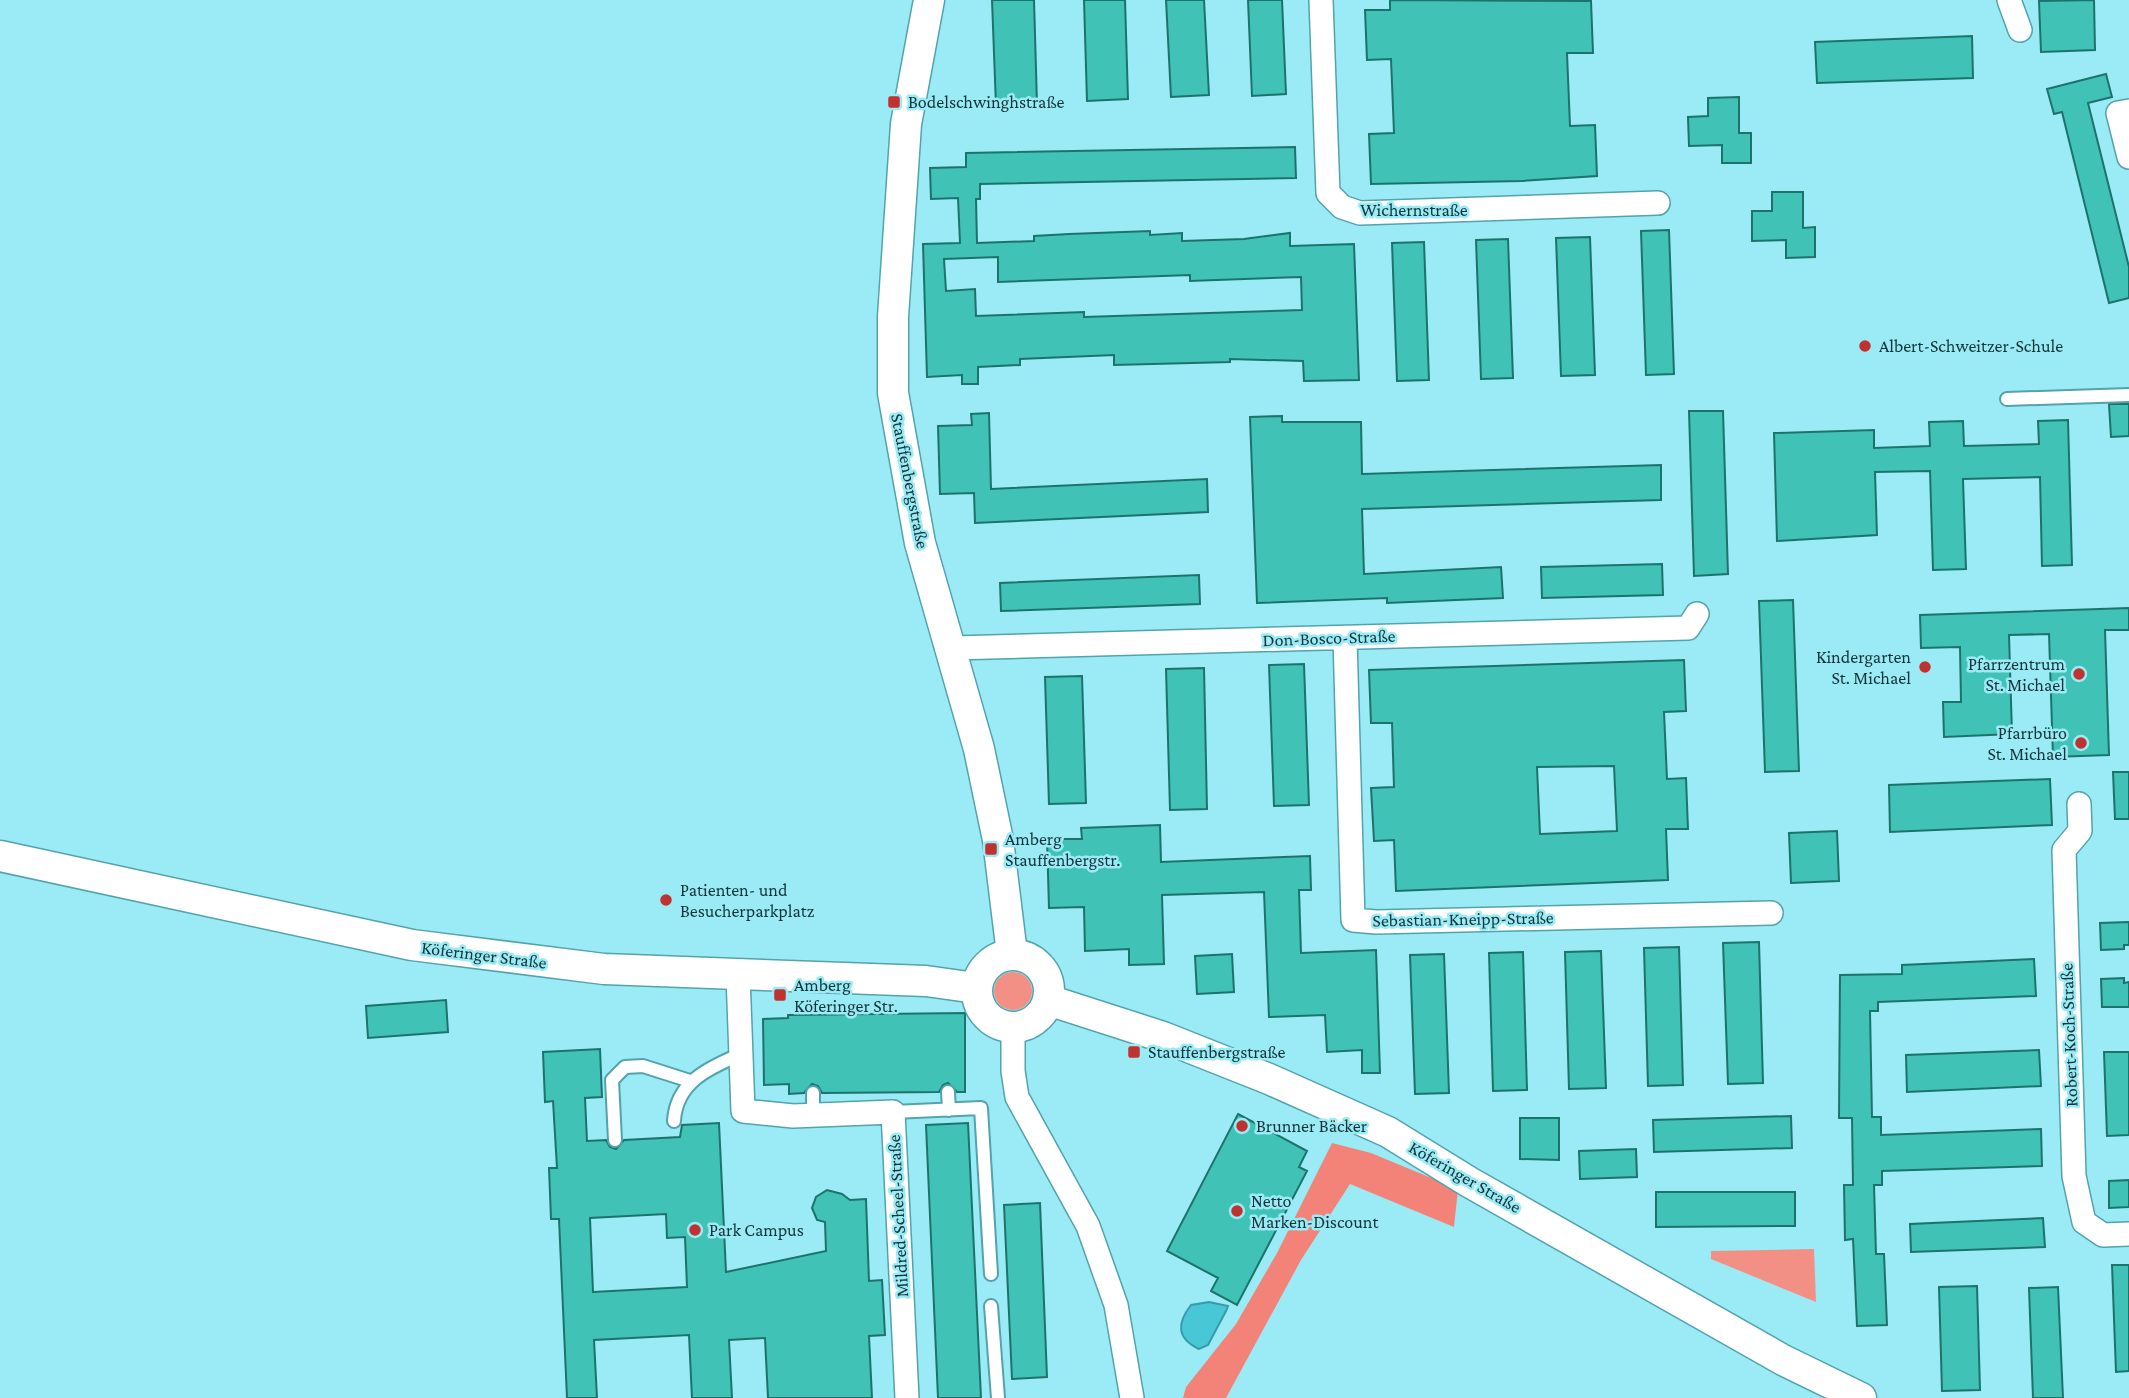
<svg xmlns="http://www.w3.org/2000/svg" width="2129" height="1398" font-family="'Crimson Pro',serif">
<rect width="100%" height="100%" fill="#9aebf5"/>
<path fill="#f39086" d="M994 991a19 19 0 1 1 38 0a19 19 0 1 1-38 0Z
M1814 1249 1816 1302 1711 1259V1251Z"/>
<path fill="#f38378" d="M1332 1143 1371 1153 1458 1189 1454 1227 1350 1184 1301 1260 1226 1398H1183L1186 1387 1236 1324 1277 1253Z"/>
<path fill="#48c8d7" stroke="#389ca8" stroke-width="2" d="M1209 1302 1228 1306 1226 1311 1208 1345 1199 1349C1176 1338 1177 1323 1191 1305Z"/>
<path fill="#41c2b6" stroke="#1d736c" stroke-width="2" fill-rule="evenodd" d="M992 0H1034L1037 104 996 106Z
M1084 0H1125L1128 99 1087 101Z
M1166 0H1204L1209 95 1171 97Z
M1248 0H1282L1286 94 1252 96Z
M1390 0 1591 1 1593 53H1567L1570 126 1595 125 1597 176 1522 181 1371 184 1369 134 1394 133 1391 59 1367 60 1365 10H1390Z
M2094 0 2095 50 2041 52 2039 1Z
M1972 36 1973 78 1817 83 1815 42Z
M2106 74 2112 97 2088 103 2129 267V298L2109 303 2062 112 2054 114 2047 89Z
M1739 97V133H1751V163H1722V145L1689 146 1688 117 1708 116V98Z
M1295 147 1296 178 980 184V199H976L977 243 1034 241V236L1069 234 1150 231V235L1182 233V241L1244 239 1290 233V246L1354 244 1359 380 1304 381 1303 361 1230 359V362L1114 365V355L1020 359V365L978 367V384H962V375L927 377 923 244 960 243 958 198 931 199 930 168 966 167V153ZM998 257V282L1190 275V281L1301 277 1302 310 1084 317V312L976 316 975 289 946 291 944 259Z
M1772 192H1803V228L1815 227V257L1786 258V240L1752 241V211H1772Z
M1669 230 1674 374 1646 375 1641 231Z
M1590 237 1595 375 1561 376 1556 238Z
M1508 239 1513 378 1481 379 1476 240Z
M1424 242 1429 380 1397 381 1392 243Z
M2109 404H2129V436L2111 437Z
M1689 411H1723L1728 574 1694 576Z
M989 413 991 489 1207 479 1208 512 975 523 974 493 940 494 938 426 972 425 971 414Z
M1282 416V422H1361L1362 474 1661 465V500L1362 509 1364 574 1501 567 1503 598 1387 603V598L1257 603 1250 417Z
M2068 420 2072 565 2042 566 2040 477 1963 479 1966 569 1933 570 1930 471 1875 472 1877 535 1777 541 1774 433 1874 430V448L1930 446 1929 422 1963 421 1964 446 2039 444 2038 421Z
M1662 564 1663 595 1542 598 1541 567Z
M1199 575 1200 604 1001 611 1000 583Z
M1793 600 1799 771 1765 772 1759 601Z
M2129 608V630H2105L2109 755 2053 757 2049 634 2009 635 2012 734 1944 737 1943 702H1961L1960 647 1921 648 1920 615Z
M1684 660 1686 711 1664 712 1667 779 1686 778 1688 829H1666L1668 880 1396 891 1394 840 1374 841 1371 788 1394 787 1392 723H1371L1369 670ZM1614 766 1617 831 1540 834 1537 767Z
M1304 664 1309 805 1274 806 1269 665Z
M1204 668 1207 809 1170 810 1166 669Z
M1082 676 1086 803 1049 804 1045 677Z
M2113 772H2129V819H2115Z
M2050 779 2052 825 1890 832 1889 785Z
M1160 825 1161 862 1310 856 1311 890H1299L1301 953 1376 950 1380 1073H1362V1050L1327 1052 1325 1015 1269 1017 1264 892 1162 895 1164 964 1129 965V949L1085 951 1084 907 1049 908 1047 839H1082L1081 828Z
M1837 831 1839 881 1791 883 1789 833Z
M2129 922V945H2124V949L2101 950 2100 923Z
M1759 942 1763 1083 1728 1084 1723 943Z
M1679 947 1683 1085 1648 1086 1644 948Z
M1601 951 1606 1088 1569 1089 1565 952Z
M1523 952 1527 1090 1493 1091 1489 953Z
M1232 954 1234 992 1197 994 1195 956Z
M1444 954 1449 1093 1415 1094 1410 955Z
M2034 959 2036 996 1878 1002V1011H1870L1872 1117H1881V1135L2041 1129 2042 1166 1882 1171V1185H1874L1876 1254H1884L1887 1325 1857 1326 1853 1239 1845 1240 1844 1185H1853L1852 1118H1839L1840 975 1902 974V965Z
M2124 978V983L2129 982V1007H2102L2101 979Z
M446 1000 448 1032 368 1038 366 1006Z
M965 1013V1092H957L948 1083 943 1085 939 1092 822 1093 818 1086 812 1084 804 1093 789 1094V1084L764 1085 763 1019 788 1018V1015Z
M600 1049 602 1097 585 1098 587 1141 606 1140 610 1147 616 1149 624 1140 680 1137 682 1125 719 1123 726 1272 826 1251 825 1222 817 1220 812 1208 816 1197 827 1190 842 1194 850 1200 866 1199 869 1281 882 1280 885 1335 869 1336 872 1398H768L765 1338 729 1340 732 1398H692L689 1335 594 1340 597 1398H567L559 1219H551L549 1168H557L553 1101 545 1102 543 1052ZM666 1214 667 1238 685 1237 687 1287 593 1292 590 1218Z
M2039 1050 2041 1086 1907 1092 1906 1055Z
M2104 1052H2129V1135L2107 1136Z
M1238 1114 1307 1151 1299 1167 1307 1171 1237 1305 1211 1291 1218 1278 1167 1251Z
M1791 1116 1792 1148 1654 1152 1653 1120Z
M1520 1118H1559V1160L1520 1159Z
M968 1123 981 1398H938L926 1125Z
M1636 1149 1637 1177 1580 1179 1579 1151Z
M2129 1180V1207L2109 1208V1181Z
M1656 1192H1795V1226L1656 1227Z
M1040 1203 1047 1377 1012 1379 1004 1205Z
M2043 1218 2045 1247 1911 1252 1910 1224Z
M2112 1265H2129V1371L2116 1372Z
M1977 1286 1980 1390 1942 1391 1939 1287Z
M2058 1287 2063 1398H2033L2029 1288Z"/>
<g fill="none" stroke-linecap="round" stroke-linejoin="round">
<defs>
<path id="service" d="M2007 399 2129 395
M948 1092 949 1110
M813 1093V1115
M893 1112 981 1108 991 1274
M674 1121C676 1083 708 1068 739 1055
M615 1140 612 1080 625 1067 643 1066 690 1081
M991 1306 998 1398"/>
<path id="minor" d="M1321 0 1328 193 1342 207 1360 213 1658 203
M2009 0 2020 30
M2129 111 2118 113 2129 157
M1345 638 1353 920 1376 922 1771 913
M953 648 1688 628 1697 614
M2079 804 2080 831 2064 850 2074 1176 2084 1222 2103 1235 2129 1234
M738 975 743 1111 793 1116 893 1112 907 1398
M1013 1028V1071L1017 1097 1088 1226 1116 1305 1132 1398"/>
<path id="tertiary" d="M929 0 906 124 893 317V393L920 543 979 749 998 840 1012 954
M0 856 412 945 604 969 926 981 976 988
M977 991a36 36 0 1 1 72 0a36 36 0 1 1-72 0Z
M1048 1000 1163 1037 1269 1079 1388 1132 1469 1182 1783 1360 1861 1398"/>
</defs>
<use href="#service" stroke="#53a3ad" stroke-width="16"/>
<use href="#minor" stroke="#53a3ad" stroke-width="26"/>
<use href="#tertiary" stroke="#53a3ad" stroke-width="33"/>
<use href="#service" stroke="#fff" stroke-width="12"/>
<use href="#minor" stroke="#fff" stroke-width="23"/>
<use href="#tertiary" stroke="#fff" stroke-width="30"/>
</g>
<g fill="#c0322f" stroke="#9aebf5" stroke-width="2.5">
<rect x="887" y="95" width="14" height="14" rx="3.5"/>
<circle cx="1865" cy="346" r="7"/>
<circle cx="1925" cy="667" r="7"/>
<circle cx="2079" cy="674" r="7"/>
<circle cx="2081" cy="743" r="7"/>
<rect x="984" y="842" width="14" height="14" rx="3.5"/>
<circle cx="666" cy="900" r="7"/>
<rect x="773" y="988" width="14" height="14" rx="3.5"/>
<rect x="1127" y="1045" width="14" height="14" rx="3.5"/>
<circle cx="1242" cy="1126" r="7"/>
<circle cx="1237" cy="1211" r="7"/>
<circle cx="695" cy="1230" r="7"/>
</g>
<g text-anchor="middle" stroke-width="5" stroke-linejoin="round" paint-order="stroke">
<g font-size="18" fill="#133539" stroke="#9aebf5" text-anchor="start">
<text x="908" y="108">Bodelschwinghstraße</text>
<text x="1879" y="352">Albert-Schweitzer-Schule</text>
<text x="1911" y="663" text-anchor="end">Kindergarten<tspan x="1911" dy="21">St. Michael</tspan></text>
<text x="2065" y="670" text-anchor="end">Pfarrzentrum<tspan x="2065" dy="21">St. Michael</tspan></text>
<text x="2067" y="739" text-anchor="end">Pfarrbüro<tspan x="2067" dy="21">St. Michael</tspan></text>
<text x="1005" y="845">Amberg<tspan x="1005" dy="21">Stauffenbergstr.</tspan></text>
<text x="680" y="896">Patienten- und<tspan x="680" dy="21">Besucherparkplatz</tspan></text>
<text x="794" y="991">Amberg<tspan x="794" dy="21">Köferinger Str.</tspan></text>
<text x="1148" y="1058">Stauffenbergstraße</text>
<text x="1256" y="1132">Brunner Bäcker</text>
<text x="1251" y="1207">Netto<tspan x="1251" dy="21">Marken-Discount</tspan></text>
<text x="709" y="1236">Park Campus</text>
</g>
<g font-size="18" fill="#133539" stroke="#9aebf5">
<text x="1414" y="216">Wichernstraße</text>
<text transform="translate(910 481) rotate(79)" y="6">Stauffenbergstraße</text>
<text transform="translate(1329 638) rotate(-2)" y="6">Don-Bosco-Straße</text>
<text transform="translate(1463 919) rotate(-1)" y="6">Sebastian-Kneipp-Straße</text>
<text transform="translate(484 955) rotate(7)" y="6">Köferinger Straße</text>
<text transform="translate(2069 1035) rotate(-92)" y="6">Robert-Koch-Straße</text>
<text transform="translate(1465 1177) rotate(30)" y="6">Köferinger Straße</text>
<text transform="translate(898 1216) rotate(-93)" y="6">Mildred-Scheel-Straße</text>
</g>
</g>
</svg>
